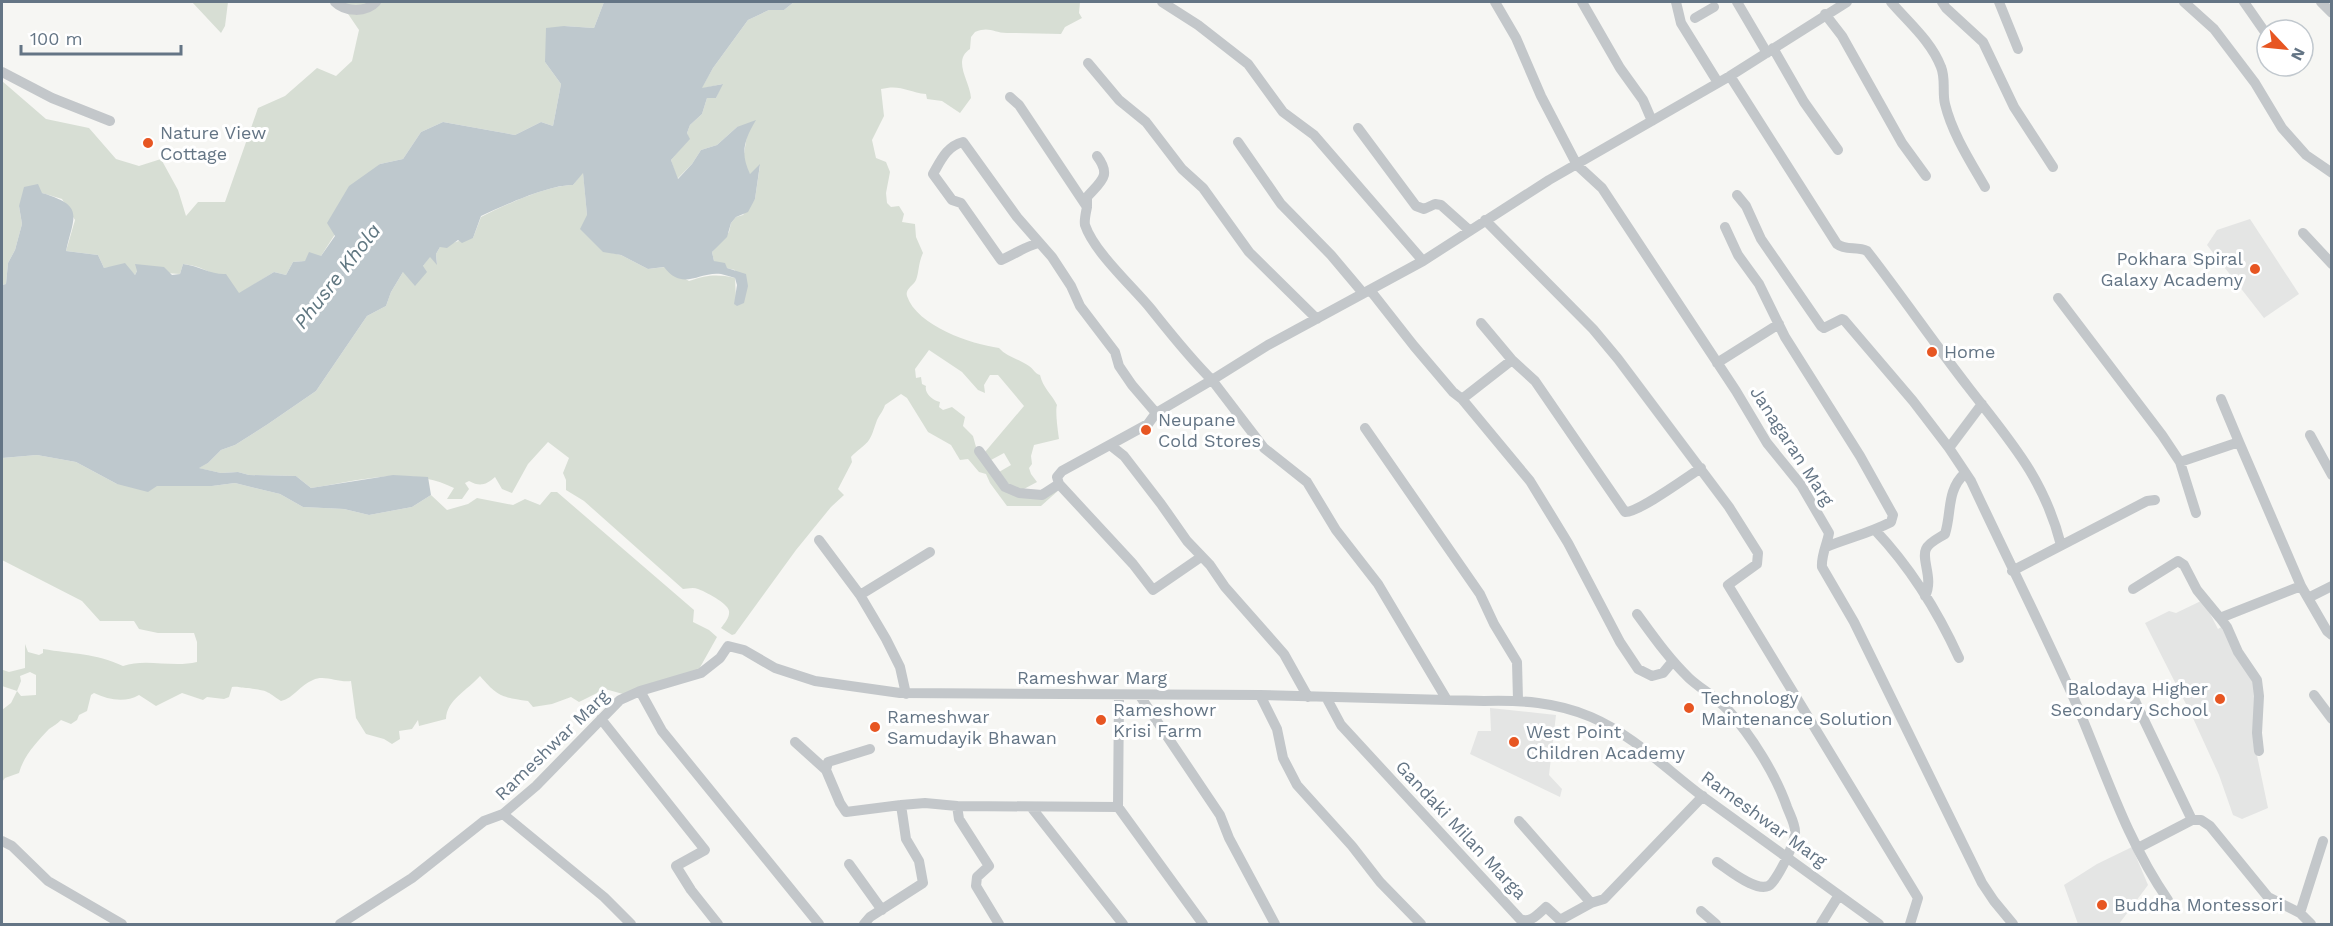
<svg xmlns="http://www.w3.org/2000/svg" width="2333" height="926" font-family="'Work Sans',sans-serif">
<rect width="100%" height="100%" fill="#f6f6f3"/>
<path fill="#e4e5e4" d="M2250 219 2299 294 2264 318 2207 245 2217 230Z
M2203 600 2218 629 2223 626 2256 687 2254 741 2268 808 2242 819 2233 815 2219 775 2192 716 2145 623 2169 611 2176 613Z
M1490 708 1556 715 1549 775 1562 789 1560 797 1470 754 1478 731H1491Z
M2132 847 2148 885 2119 924H2078L2064 885 2097 864Z"/>
<path fill="#d7ded4" d="M192 2H228L225 26 221 33Z
M340 2H604L594 28 564 26 545 62 561 84 553 126 541 122 515 135 443 122 421 132 403 159 380 164 321 256 305 261 293 262 286 275 274 272 239 294C219 279 209 267 183 264L180 274 137 271 135 275C124 264 118 266 104 268L98 255 66 251 75 220 62 199 42 193 19 206 22 224 15 250 8 263 6 284 2 285V81L46 119 89 128 116 159 139 166 161 159 178 190 186 216 198 202H225L258 108 285 96 317 68 336 76 352 61 359 30Z
M794 2H1080L1079 13 1082 18 1065 27 1061 34C1043 34 1025 33 1007 33 993 33 990 26 975 32L971 37 970 49C952 61 970 81 971 98L960 113 942 101 927 99 926 94C908 92 900 84 881 89L884 116 872 140 876 158 886 162 890 172 886 193 887 203 891 207 899 206 904 214 902 222 915 224 916 237 923 253C918 264 919 273 916 280 913 286 905 289 907 296 917 326 971 344 999 348 1007 357 1019 359 1029 366 1034 369 1034 373 1040 375 1043 388 1051 393 1057 405 1055 411 1058 432 1059 439L1034 445 1031 456 1032 464 1029 468 1031 474 1037 482 1022 490 1013 489 999 472 1011 465 1004 453 991 460 985 452 1024 406 998 375H990L984 385 985 393 978 390 962 372 929 350 915 369 916 378 921 377 922 384 926 386C924 393 933 401 940 402L939 407 943 410 952 407 965 417 963 426 973 436 976 447 1010 493 1060 489 1041 506H1007L990 483 986 474 979 472 968 459 960 460 951 445 928 432 907 398 901 394 885 405C883 412 878 416 876 423 874 428 872 436 869 440 866 445 855 452 851 457L852 462 838 489 844 495 831 507 796 550 735 634 732 635 721 628C725 623 730 617 729 611 728 603 704 591 698 589 693 587 687 589 683 589L584 501 566 490V480L563 473 569 458 548 442 528 464 512 493 502 489 495 477C486 485 480 487 469 481L465 483 469 489 462 499H447L454 488C407 465 360 481 311 488L296 476 249 475 238 472 221 473 198 468 208 463 221 450 235 445 268 424 316 391 367 316 386 306 391 292 403 272 423 266 430 256 437 264 436 254 440 247C452 244 461 239 473 238L481 217C505 205 548 185 573 185L583 172 587 215 603 251 621 255 648 269 665 267 689 281C708 275 716 274 735 278L736 300 744 303 735 270 726 268 714 261 712 252 729 232 731 223 736 217 743 215 755 199 760 165 750 175 743 160 747 135 737 127 717 145 701 150 692 164 677 179 671 160 689 139 687 133 690 125 702 114 707 98H716L722 84 701 89 713 68 748 20 769 10H784Z
M37 455 76 462 117 484 212 486 235 483 280 494 303 507 344 509 369 515 412 507 431 495 447 510 468 504 477 498 513 505 525 499 540 505 551 492H557L694 610 693 622 709 630 717 637 698 671 623 694 605 689 579 702 571 697 552 704 533 707 528 701C502 697 498 697 480 676 468 690 446 700 446 719L419 726 418 720 412 729 399 731 400 739 392 744 384 739 366 734 356 718 351 681C338 683 324 674 313 680 300 685 294 698 281 701 264 689 267 691 248 688 241 688 239 686 232 687L229 697 224 699 207 697 203 700 182 693 156 706 139 695C125 703 109 700 94 693L91 695 87 711 79 715 77 720 71 724 61 720C57 724 53 726 49 729 37 742 24 755 19 773L5 778 2 782V710L11 703 17 691 21 696 36 695V675L30 672 20 676 21 681 17 691 2 686 3 670 9 672 25 668V644L28 652 39 655 43 653V649C72 654 95 653 123 666 146 658 172 668 197 662V642L194 633H158L139 629 134 621H100L82 601 2 560V458Z"/>
<path fill="#bec8cd" d="M604 2H794L784 10H769L748 20 713 68 702 88 723 84 716 98H707L702 114 690 125 687 133 690 139 671 160 678 179 692 164 701 150 717 145 737 127 756 120C744 140 740 153 750 174L760 164 755 199 748 212 736 217 731 223 727 237 712 252 714 261 725 263 727 268 746 274 748 286 744 303 737 306 734 304 737 285 735 278C731 277 726 275 721 274 699 271 683 292 664 267L648 269 621 255 603 252 580 229 587 215 583 173 573 185C548 185 505 205 481 216L473 238 462 243 458 240 447 248 440 247 436 254 437 265 430 257 423 266 427 272 415 286 403 272 391 292 386 306 367 316 316 391 268 424 235 445 221 450 208 463 199 468 221 473 238 472 249 475 296 476 311 488 393 475 428 477 431 495 412 507 369 515 344 509 303 507 280 494 235 483 212 486H157L148 492 117 484 76 462 37 455 2 458V285L6 284 8 263 15 250 22 224 19 206 24 187 38 184 42 193C85 206 74 215 66 251L98 255 104 268 125 263 135 275 137 271 135 264 164 267 172 275 180 274 183 264C199 266 212 275 226 274L239 293 274 272 286 275 293 262 305 261 309 252 321 256 335 236 327 223 349 186 380 164 403 159 421 132 443 122 515 135 541 122 553 126 561 84 545 62 546 28 564 26 594 28Z"/>
<g fill="none" stroke-linecap="round" stroke-linejoin="round">
<path stroke="#c3c7ca" stroke-width="10" d="M335 2C345 12 366 13 376 2
M1162 2 1198 25 1248 64 1283 112 1314 135 1423 261
M1495 2 1516 38 1541 96 1577 165 1602 188 1736 391 1767 443 1801 485 1829 533C1827 545 1821 555 1822 567L1854 622 1982 883 1994 901 2013 924
M1582 2 1620 68 1643 100 1652 121
M1676 2 1681 23 1717 81
M1737 2 1767 53
M1891 2C1909 23 1931 41 1941 67 1946 79 1942 92 1945 104 1952 133 1970 161 1985 187
M1942 2 1946 8 1983 42 2014 107 2053 167
M1999 2 2018 49
M2184 2 2214 29 2255 83 2282 128 2306 155 2332 173
M2244 2 2267 35
M2321 2 2332 13
M1825 14 1842 36 1902 143 1926 176
M1695 18 1714 7
M1773 48 1804 102 1838 150
M1088 63 1119 100 1146 122 1182 169 1203 188 1249 252 1317 319
M2 72 52 98 110 121
M1730 76 1837 244C1846 251 1857 246 1867 251 1902 296 1934 343 1969 388 2010 441 2044 478 2061 545
M1010 97 1019 105 1087 207C1086 212 1084 220 1085 225 1094 252 1133 287 1151 309 1171 334 1189 357 1212 380L1156 413 1148 424 1062 471 1057 477 1059 484 1133 564 1153 590 1201 557
M1358 128 1416 206 1424 209 1435 204 1441 205 1469 230
M1238 142 1281 204 1331 255 1363 293
M1737 195 1746 206 1761 239 1821 326 1824 328 1842 319 1844 320 1913 401 1949 448
M1087 206V197C1101 181 1112 176 1097 156
M1485 220 1593 329 1618 359 1729 507 1758 553 1757 564 1728 585 1918 898 1910 924
M1725 227 1738 255 1759 284 1785 337 1860 456 1893 515 1891 522C1870 533 1848 538 1826 547
M2303 233 2332 264
M1039 243C1023 247 1016 254 1001 260L961 203 952 200 933 174C941 160 947 146 963 142L1017 217 1052 257 1071 286 1080 306 1115 352 1119 366 1132 385 1156 413
M1370 290 1414 346 1453 392 1462 399 1512 360 1481 323
M2058 298 2162 435 2180 462 2239 442 2301 586
M1512 360 1535 381 1625 512C1638 513 1687 477 1701 468
M1717 363 1779 324
M1462 399 1530 481 1568 543 1620 642 1638 669 1652 676 1663 673 1673 661
M2221 399 2239 442
M1982 404 1949 448 1971 481C2005 554 2042 627 2075 701 2104 768 2126 840 2168 900
M1365 428 1480 594 1494 624 1517 662 1518 700
M2310 435 2332 475
M1110 445 1124 456 1161 504 1187 541 1210 565 1225 587 1284 654 1308 697
M979 451 1005 487 1019 493 1042 495 1059 484
M2180 462 2196 513
M1875 530C1910 567 1938 612 1959 658
M819 540 860 595 886 639 900 667 906 694
M2012 571 2147 501 2155 500
M2133 589 2178 561 2184 565 2197 590 2220 618 2301 586 2327 631 2332 635
M860 595 930 552
M1925 596C1934 579 1921 560 1926 549 1929 542 1939 538 1945 534 1952 512 1946 491 1965 473
M2308 598 2332 586
M1637 614C1653 636 1669 659 1689 678 1701 689 1716 697 1728 710 1751 735 1776 775 1787 807 1790 815 1796 826 1795 833 1794 846 1780 873 1772 883 1761 897 1729 870 1717 862
M2220 618 2227 627 2238 652 2257 680 2259 696 2257 733 2259 751
M640 691 662 731 819 924
M1260 695 1277 729 1283 758 1297 785 1352 846 1380 882 1421 924
M2314 695 2332 719
M1140 696 1220 815 1229 838 1275 924
M1326 697 1341 725 1520 919C1530 924 1538 914 1546 907L1560 920 1591 903 1604 899 1703 796
M2134 699 2192 820H2201L2210 826 2268 897 2300 913 2311 924
M1447 700 1378 584 1336 530 1307 482 1264 448 1212 380 1268 345 1423 261 1549 180 1730 76 1847 2
M601 719 705 850 676 866 691 890 718 924
M795 742 826 770 840 803 846 812 901 805
M826 770 828 762 870 749
M1031 807 1123 924
M1118 807 1203 924
M503 814 604 897 631 924
M1519 821 1591 903
M2 841 12 846 48 881 122 924
M2138 848 2192 820
M849 864 882 910
M1701 911 1716 924
M2300 913 2323 841
M340 924 412 878 484 821 503 814 536 786 620 700 640 691 701 673 720 658 728 646 744 650 775 668 815 681 900 693 1260 695 1484 701C1521 700 1556 702 1591 717 1633 735 1666 769 1702 796 1761 839 1820 881 1879 924
M864 924 870 917 923 883 919 861 906 839 901 805 925 803 957 806
M999 924 976 886 977 877 989 866 959 819 957 806 1118 807 1119 695
M1821 924 1839 895"/>
</g>
<g fill="#e75622" stroke="#fff" stroke-width="2">
<circle cx="148" cy="143" r="6"/>
<circle cx="2255" cy="269" r="6"/>
<circle cx="1932" cy="352" r="6"/>
<circle cx="1146" cy="430" r="6"/>
<circle cx="2220" cy="699" r="6"/>
<circle cx="1689" cy="708" r="6"/>
<circle cx="1101" cy="720" r="6"/>
<circle cx="875" cy="727" r="6"/>
<circle cx="1514" cy="742" r="6"/>
<circle cx="2102" cy="905" r="6"/>
</g>
<g text-anchor="middle" stroke-width="6" stroke-linejoin="round" paint-order="stroke">
<g font-size="18" fill="#647585" stroke="#fff" text-anchor="start">
<text x="160" y="139">Nature View<tspan x="160" dy="21">Cottage</tspan></text>
<text x="2243" y="265" text-anchor="end">Pokhara Spiral<tspan x="2243" dy="21">Galaxy Academy</tspan></text>
<text x="1944" y="358">Home</text>
<text x="1158" y="426">Neupane<tspan x="1158" dy="21">Cold Stores</tspan></text>
<text x="2208" y="695" text-anchor="end">Balodaya Higher<tspan x="2208" dy="21">Secondary School</tspan></text>
<text x="1701" y="704">Technology<tspan x="1701" dy="21">Maintenance Solution</tspan></text>
<text x="1113" y="716">Rameshowr<tspan x="1113" dy="21">Krisi Farm</tspan></text>
<text x="887" y="723">Rameshwar<tspan x="887" dy="21">Samudayik Bhawan</tspan></text>
<text x="1526" y="738">West Point<tspan x="1526" dy="21">Children Academy</tspan></text>
<text x="2114" y="911">Buddha Montessori</text>
</g>
<g font-size="18" fill="#647585" stroke="#fff">
<text transform="translate(1792 446) rotate(57)" y="6">Janagaran Marg</text>
<text x="1092" y="684">Rameshwar Marg</text>
<text transform="translate(552 745) rotate(-44)" y="6">Rameshwar Marg</text>
<text transform="translate(1764 819) rotate(36)" y="6">Rameshwar Marg</text>
<text transform="translate(1461 830) rotate(47)" y="6">Gandaki Milan Marga</text>
</g>
<g font-size="20" font-style="italic" fill="#607781" stroke="#fff">
<text transform="translate(337 276) rotate(-52)" y="7">Phusre Khola</text>
</g>
</g>
<rect width="2333" height="926" fill="none" stroke="#647585" stroke-width="6"/>
<g transform="translate(2285 48) rotate(116)"><circle r="28" fill="#ffffff" stroke="#c1c8ce" stroke-width="1.5"/>
<path d="M0-4.5L10 22L0 15L-10 22Z" fill="#e75622"/>
<text y="-9" font-size="16" font-weight="bold" text-anchor="middle" fill="#647585">N</text>
</g>
<path d="M21 45v9h160v-9" fill="none" stroke="#647585" stroke-width="3"/>
<text x="30" y="45" font-size="18" fill="#647585" stroke="#ffffff" stroke-width="4.5" paint-order="stroke">100 m</text>
</svg>
